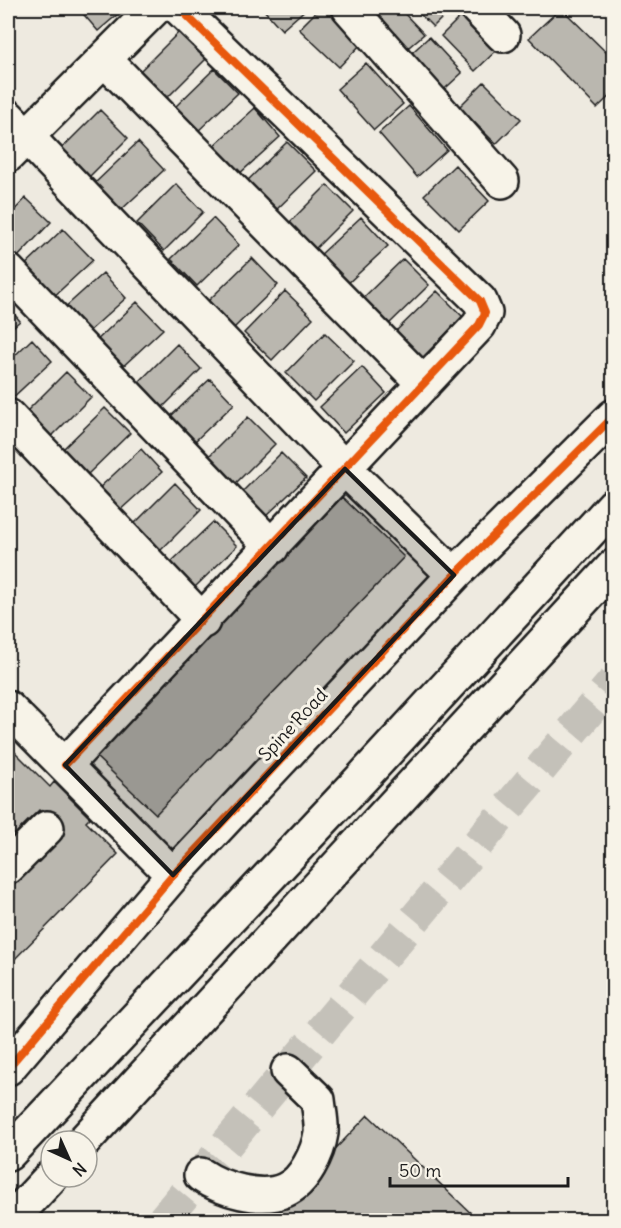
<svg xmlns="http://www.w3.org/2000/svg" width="621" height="1228" font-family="Delius,sans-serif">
<rect width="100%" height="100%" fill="#eeeae0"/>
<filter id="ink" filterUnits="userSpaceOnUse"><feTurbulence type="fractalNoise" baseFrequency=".0167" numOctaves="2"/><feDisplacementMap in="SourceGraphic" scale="12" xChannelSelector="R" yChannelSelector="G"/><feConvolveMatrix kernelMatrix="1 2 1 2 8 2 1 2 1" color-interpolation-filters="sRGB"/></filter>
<g filter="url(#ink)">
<path fill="#bab7af" stroke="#1c1c1c" stroke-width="1.5" d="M78 8H125L98 31Z
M262 8H307L282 30Z
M320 8H330L364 41 339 67 299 29Z
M361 8H399L424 34 402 53Z
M414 8H452L433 27Z
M561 8 614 60V92L597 108 529 38Z
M464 13 499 48 475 71 441 36Z
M181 30 208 57 166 99 139 72Z
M429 37 462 73 436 97 403 61Z
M366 63 403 104 374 130 337 89Z
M214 69 238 93 196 133 173 109Z
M484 82 521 119 496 144 459 107Z
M409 106 447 150 417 177 379 133Z
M255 108 280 137 238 175 212 147Z
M100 110 128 138 89 177 61 149Z
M138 142 164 170 120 211 95 183Z
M287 142 316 171 272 214 244 184Z
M455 165 489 201 459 230 424 195Z
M176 184 203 212 164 251 137 223Z
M327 185 353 211 313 251 287 225Z
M26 198 51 222 13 262 8 256V217Z
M361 217 388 246 345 286 318 257Z
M213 218 239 245 197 286 171 259Z
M63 229 93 260 50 300 21 269Z
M252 258 278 285 234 328 208 301Z
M403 259 429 285 389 324 363 298Z
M103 273 126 298 85 335 62 310Z
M285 291 313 318 272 360 244 333Z
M437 291 463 317 421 359 395 332Z
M137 302 163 329 119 370 93 344Z
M8 307 20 321 8 331Z
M325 333 354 361 314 401 286 373Z
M32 339 52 361 9 401 8 362Z
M177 344 201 369 160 410 135 386Z
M362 367 386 393 344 433 320 407Z
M66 372 91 397 49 439 24 414Z
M210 379 234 404 194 442 170 417Z
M105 408 130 433 86 476 61 451Z
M248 417 275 444 235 484 208 457Z
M141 449 162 472 118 512 98 489Z
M281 453 306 478 266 516 242 492Z
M175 483 201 510 159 552 133 525Z
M342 497 404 557 156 814 93 754Z
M213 522 237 546 195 587 171 562Z
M15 752 50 787 54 782 90 818 86 822 118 854 8 966V881L59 829 39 810 8 841V760Z
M368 1115 478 1220H267Z"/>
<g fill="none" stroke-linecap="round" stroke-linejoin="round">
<path stroke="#c4c1b9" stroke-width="33" stroke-dasharray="33 16" stroke-linecap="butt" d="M163 1220 614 681"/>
<defs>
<path id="minor" d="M349 8 502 181
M477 8 503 35
M105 60 424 384
M8 117 345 469 454 575
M8 155 155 8
M8 271 272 547
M8 416 203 621
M8 708 173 875
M65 765 479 325 485 313 480 301 179 8
M8 867 47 828
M8 1068 173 875 457 572 614 416
M201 1175C221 1189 261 1201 285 1190 304 1182 318 1153 321 1133 322 1123 319 1110 318 1100L288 1071"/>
<path id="major" d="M84 1141 614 566
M8 1154 364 776 614 505
M11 1220 51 1177"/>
</defs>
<use href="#minor" stroke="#1c1c1c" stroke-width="38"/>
<use href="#major" stroke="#1c1c1c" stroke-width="38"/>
<use href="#minor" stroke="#f7f3e8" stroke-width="33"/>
<use href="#major" stroke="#f7f3e8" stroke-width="33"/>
<defs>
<path id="cycleway" d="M65 765 479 325 485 313 480 301 179 8
M8 1068 173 875 457 572 614 416"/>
</defs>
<use href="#cycleway" stroke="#f7f3e8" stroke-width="11"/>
<use href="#cycleway" stroke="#e8590c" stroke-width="8"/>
</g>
</g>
<path fill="#1c1c1c" fill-opacity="0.2" stroke="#1c1c1c" stroke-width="4.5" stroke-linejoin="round" d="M345 469 454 575 173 875 65 765Z"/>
<g text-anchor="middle" stroke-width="6" stroke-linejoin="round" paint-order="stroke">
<g font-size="18" fill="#1c1c1c" stroke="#f7f3e8">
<text transform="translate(293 725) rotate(-47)" y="6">Spine Road</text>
</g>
</g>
<rect width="621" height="1228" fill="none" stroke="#f7f3e8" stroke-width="30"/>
<rect x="15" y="15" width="591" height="1198" fill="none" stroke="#1c1c1c" stroke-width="2" filter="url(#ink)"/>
<g transform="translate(69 1159) rotate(135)"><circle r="28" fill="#f7f3e8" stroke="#9f9d96" stroke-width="1.5"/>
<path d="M0-4.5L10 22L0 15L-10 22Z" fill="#1c1c1c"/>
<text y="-9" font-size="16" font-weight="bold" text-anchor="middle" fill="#1c1c1c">N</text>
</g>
<path d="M390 1177v9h178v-9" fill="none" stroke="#1c1c1c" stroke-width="3"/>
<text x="399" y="1177" font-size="18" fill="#1c1c1c" stroke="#f7f3e8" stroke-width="4.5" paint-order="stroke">50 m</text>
</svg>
